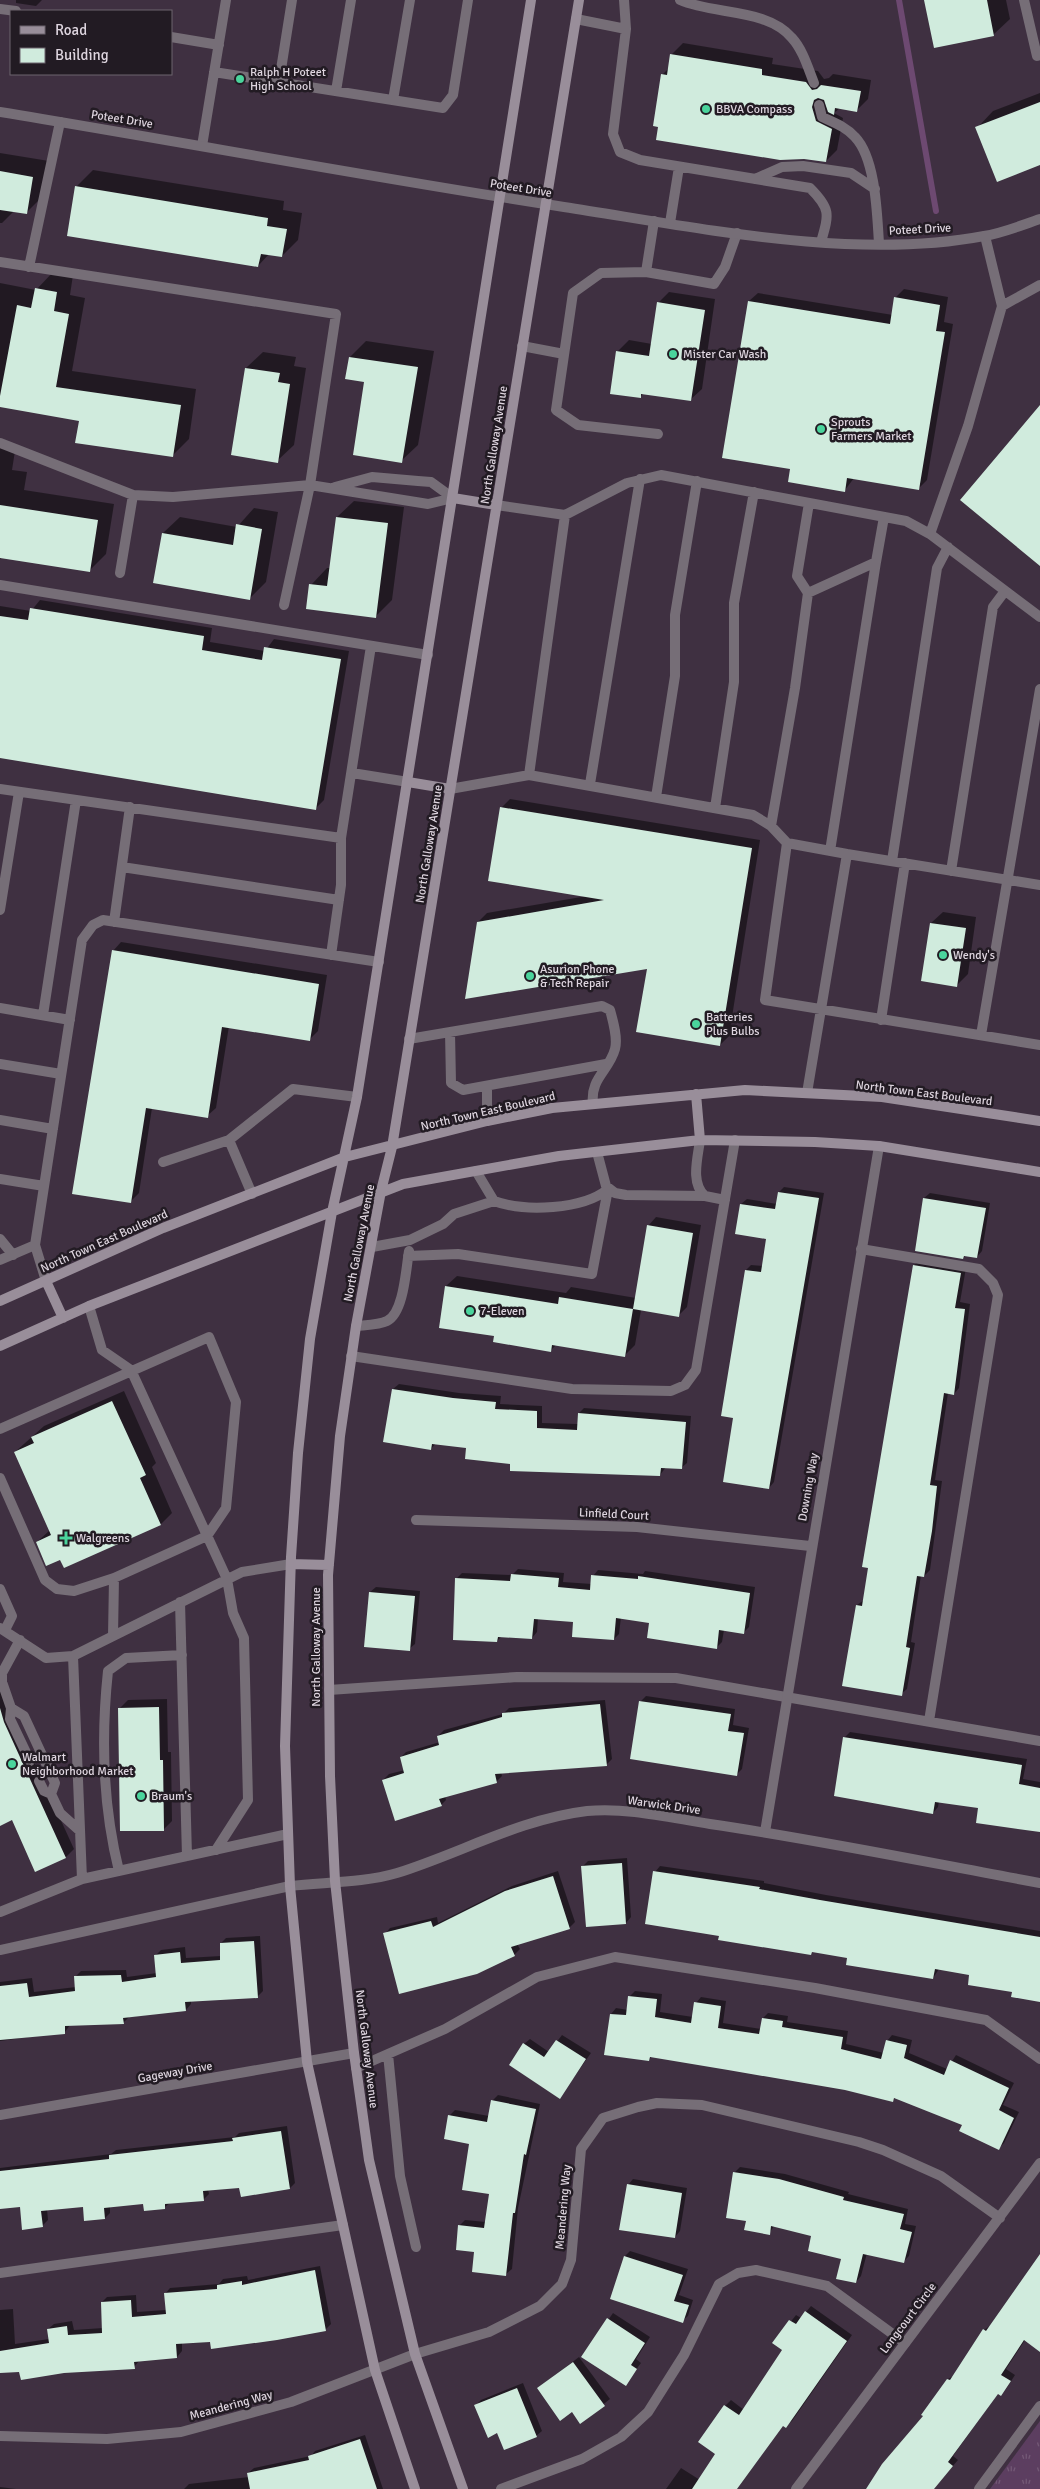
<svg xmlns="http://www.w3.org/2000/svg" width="1040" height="2489" font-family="Signika,sans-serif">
<defs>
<pattern id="grass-tufts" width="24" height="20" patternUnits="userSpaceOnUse" patternTransform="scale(1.25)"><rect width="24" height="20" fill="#5c3e60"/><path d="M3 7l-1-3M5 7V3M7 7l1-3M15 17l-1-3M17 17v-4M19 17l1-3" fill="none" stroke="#735976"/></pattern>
</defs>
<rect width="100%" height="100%" fill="#3f3041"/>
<path fill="url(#grass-tufts)" d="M1040 2421V2489H990Z"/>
<path fill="#0007" d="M16 0H42L36 6 16 3Z
M926 0H1006L1010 19 993 35Z
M683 43 773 58 772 64 818 71 824 79 829 78 833 74 871 80 868 99 857 110 840 108 834 113 843 118 837 150 826 161 662 75 669 68 672 54Z
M1040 93V164L977 128 993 111Z
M0 153 49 161 43 196 26 213 14 211 2 223H0Z
M93 170 284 201 283 210 302 213 298 240 282 256 269 254 258 266 76 187Z
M53 272 73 275 70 295 85 298 72 371 196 389 189 439 172 456 80 420 0 406V283L36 290Z
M904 289 948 297 944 322 953 324 927 480 918 489 854 478 845 490 791 468 724 457 749 301 758 293 893 315 895 298Z
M669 292 715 299 702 389 690 400 644 393 640 397 617 352 629 340 652 344 658 303Z
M366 341 434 351 418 445 401 461 366 381 350 357Z
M263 352 296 357 294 366 306 368 294 445 277 461 246 368Z
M0 448 15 451 12 470 27 472 24 490 114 504 106 554 89 571 2 557 0 559Z
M354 501 404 507 392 600 375 617 311 585 327 568H330L337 517Z
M254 508 278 512 266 582 250 598 163 533 180 517 237 527Z
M40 600 212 628 210 642 265 651 274 639 349 651 324 800 315 809 0 756V606L31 611Z
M510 799 760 840 729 1036 720 1045 648 967 478 922 487 913 587 896 501 808Z
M943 912 976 917 968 974 956 986 931 923Z
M121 942 327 975 318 1031 310 1039 229 1026 216 1108 207 1116 152 1108 139 1193 130 1202 113 951Z
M784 1187 824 1193 774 1482 769 1488 735 1417 746 1270 751 1265 763 1266 768 1238 741 1204 747 1199 777 1204 779 1192Z
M930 1193 990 1203 982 1251 977 1257 966 1255 963 1258 924 1198Z
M656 1217 701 1225 687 1307 678 1316 641 1310 635 1345 624 1356 556 1345 551 1350 496 1335 446 1286 457 1276 566 1293 571 1287 636 1298 648 1226Z
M920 1260 966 1268 960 1302 970 1304 959 1388 954 1394 948 1393 935 1480 942 1481 930 1570 924 1576 921 1575 911 1642 915 1643 907 1689 901 1694 857 1605 864 1600 914 1265Z
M399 1384 459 1393 501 1396 500 1404 542 1406V1423L578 1424 579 1413 584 1408 691 1416 687 1463 681 1468 666 1467 660 1475 512 1463 467 1447 436 1443 431 1449 393 1389Z
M124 1391 156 1463 152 1467 172 1513 161 1524 65 1566 61 1558 37 1542 50 1530 15 1452 44 1426Z
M518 1569 564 1573 563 1582 592 1584 593 1576 598 1570 643 1574 645 1571 755 1587 749 1627 744 1632 724 1630 722 1642 716 1648 651 1622 621 1617 619 1634 614 1639 574 1621 538 1618 537 1632 532 1638 502 1636 497 1641 457 1578 462 1573 512 1575Z
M376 1587 420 1591 415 1644 409 1649 370 1592Z
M0 1681 12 1713 74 1849 66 1857 13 1819 0 1824Z
M646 1696 735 1709 733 1725 749 1728 742 1769 737 1774 640 1702Z
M167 1699 168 1752H171L172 1821 163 1830 120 1708 128 1700Z
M605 1700 612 1759 606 1765 501 1772 502 1776 497 1781 445 1796 446 1800 441 1805 383 1780 389 1774 405 1770 401 1757 406 1752 440 1742 438 1736 444 1730 503 1714 509 1708Z
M850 1732 1027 1759 1023 1779 1040 1782V1830L980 1807 939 1801 938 1807 933 1813 844 1738Z
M627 1858 631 1917 626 1923 582 1867 588 1861Z
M660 1866 764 1881V1883L826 1895 1040 1931V2001L971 1974 939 1969 933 1978 848 1957 813 1951 811 1953 720 1935 655 1872Z
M558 1871 575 1922 569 1928 517 1944 520 1949 514 1955 385 1934 390 1928 437 1917 438 1923 512 1886Z
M260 1936 263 1991 257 1997 191 2000V2004L186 2010 129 2017 123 2023 70 2025 65 2032 0 2041V1982L32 1978 34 1992 76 1987 75 1977 81 1971 126 1970 127 1977 157 1973 155 1956 161 1950 185 1947 186 1958 221 1956V1943L226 1938Z
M635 1991 662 1994 660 2012 693 2017 696 2003 701 1997 726 2001 723 2023 761 2029 763 2018 768 2013 788 2016 787 2022 848 2031 846 2044 884 2053 887 2041 892 2035 912 2040 909 2053 947 2069 956 2055 1014 2083 1003 2105 1019 2112 1004 2143 999 2148 964 2125 896 2097 892 2101 845 2089 652 2056 649 2060 611 2014 616 2008 628 2010 630 1996Z
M562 2035 591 2053 560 2097 524 2044 530 2039 549 2052Z
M498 2095 540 2104 518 2208 512 2269 506 2274 475 2250 459 2226 465 2220 486 2222 490 2193 471 2143 450 2115 455 2110 489 2116 492 2101Z
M287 2126 295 2183 290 2188 240 2186 208 2189 209 2194 203 2200 170 2203 165 2207 144 2202 110 2206V2213L105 2218 84 2205 47 2209 48 2220 42 2226 21 2205 0 2208V2168L111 2154 116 2150 235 2137 239 2133Z
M740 2167 785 2174 849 2192 848 2194 908 2209 905 2224 916 2226 909 2256 903 2262 867 2253 861 2276 856 2282 843 2258 813 2235 775 2225 769 2233 747 2220 734 2173Z
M633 2179 687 2188 680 2231 675 2237 628 2185Z
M630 2251 688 2269 679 2295 693 2300 688 2316 682 2321 625 2256Z
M1040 2256V2345L1025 2340 1006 2369 1015 2375 1006 2389 1001 2395 998 2393 953 2456 958 2460 933 2489H867L925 2416 922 2415 948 2379 955 2375 984 2330 991 2325Z
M320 2266 331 2324 326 2329 277 2339 182 2343V2351L177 2357 140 2360 134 2367 0 2372V2310L13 2309 15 2344 49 2339 48 2329 54 2324 72 2321 74 2330 103 2328 102 2302 107 2297 136 2295 137 2312 166 2310 165 2294 170 2288 219 2284 223 2279 247 2276 248 2280Z
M811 2306 852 2335 792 2421 786 2426 783 2425 737 2489H666L681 2468 700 2480 717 2454 725 2406 731 2400 744 2410 784 2350 774 2343 796 2315 801 2318Z
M613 2313 650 2337 636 2359 641 2363 625 2384 583 2356Z
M579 2357 610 2399 581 2422 572 2410 538 2388Z
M523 2383 542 2431 536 2436 498 2432 476 2405 481 2400Z
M365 2435 383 2489H184L189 2484 249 2477 248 2473 254 2468 311 2456 315 2451Z
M0 2487 16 2489H0Z"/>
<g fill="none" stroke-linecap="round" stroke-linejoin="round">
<path stroke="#6d4971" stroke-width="6" d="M899 0 936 211"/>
</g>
<path fill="#d0ebdd" d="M924 0H987L994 36 934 48Z
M670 54 762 69V75L806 82 812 90 817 89 821 85 861 91 857 112 835 108 834 115 828 112 824 100 818 98 814 100 812 107 816 121 832 129 826 162 804 159 780 160 656 140 658 127 653 126 661 74 667 75Z
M1040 102V165L997 182 975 127Z
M0 171 33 177 27 214 0 210Z
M75 186 268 218 267 226 287 229 282 257 261 254 258 267 67 236Z
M35 288 57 292 54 311 69 314 56 387 181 405 173 457 75 443 79 421 0 407V396L17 305 31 308Z
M894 297 940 305 936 331 945 332 919 490 847 478 845 492 788 482 790 469 722 458 748 301 890 324Z
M657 302 705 310 691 401 641 394V398L610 394 616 351 649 356Z
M349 357 418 367 402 463 353 455 364 382 345 379Z
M245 368 280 373 278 382 290 384 278 463 231 455Z
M1040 405V566L960 500Z
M0 505 98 520 90 572 0 558Z
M336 517 388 523 376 618 306 609 309 584 327 586Z
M236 524 262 529 250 600 153 583 162 533 233 545Z
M30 608 204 636 202 650 262 660 264 647 341 659 316 810 0 758V616L28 620Z
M500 807 752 848 720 1046 636 1032 647 969 465 999 477 922 604 900 488 881Z
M930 923 966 928 957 987 921 981Z
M112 950 319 984 310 1041 222 1027 208 1118 146 1108 131 1203 72 1194Z
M778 1192 819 1198 769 1489 723 1482 733 1418 721 1416 745 1270 761 1272 766 1239 735 1234 740 1204 775 1209Z
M923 1198 986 1208 977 1258 964 1256 963 1259 915 1251Z
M647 1225 693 1233 679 1317 633 1309Z
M913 1265 961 1273 955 1308 965 1309 954 1395 944 1393 930 1485 937 1486 932 1531 924 1577 917 1576 906 1647 910 1648 902 1696 842 1686 856 1605 862 1606 868 1568 862 1567Z
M445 1286 558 1304 559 1297 633 1309 625 1357 552 1345 551 1352 493 1342 494 1336 439 1328Z
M392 1389 453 1398 496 1402 495 1409 537 1411V1428L577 1430 578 1413 686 1422 682 1469 661 1468 660 1476 510 1471V1464L465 1459 466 1448 432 1444 431 1450 383 1442Z
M112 1401 146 1475 140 1478 161 1525 64 1568 60 1560 46 1566 36 1542 51 1535 14 1452 34 1443 31 1437Z
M511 1574 559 1578 558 1587 590 1590 591 1575 638 1579V1576L750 1593 744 1634 719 1630 717 1649 647 1638 649 1623 616 1618 614 1640 572 1637 573 1622 534 1619 532 1639 498 1637 497 1642 453 1640 455 1578 510 1581Z
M369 1592 415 1596 410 1651 364 1647Z
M639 1701 731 1714 728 1731 744 1733 737 1776 630 1759Z
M600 1704 607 1766 495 1774 497 1783 439 1799 442 1806 395 1821 382 1780 404 1773 400 1757 439 1745 437 1736 502 1717V1713Z
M159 1707 160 1760H163L164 1831H120L118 1708Z
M0 1708 4 1722 66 1858 35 1872 12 1820 0 1826Z
M843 1737 1022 1765 1019 1784 1040 1788V1832L976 1823 978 1808 935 1802 933 1814 834 1796Z
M622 1863 626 1924 586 1927 581 1866Z
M653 1871 760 1887 759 1889 820 1900 1040 1937V2002L1011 1997 1012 1992 968 1985 969 1975 935 1969 933 1979 846 1965 847 1958 812 1952 811 1955 718 1940 719 1936 645 1924Z
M553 1876 570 1929 511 1947 515 1956 477 1974 399 1994 383 1933 431 1921 433 1927 505 1891Z
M254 1941 258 1998 185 2002 186 2011 123 2018 124 2024 65 2026V2034L0 2040V1986L27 1983 29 1997 75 1991 74 1976 121 1975 122 1982 156 1977 154 1955 180 1952 181 1963 220 1960V1943Z
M628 1996 657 1999 655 2017 691 2023 694 2002 721 2006 718 2028 759 2034 762 2018 783 2021 782 2027 843 2037 841 2049 881 2059 886 2040 907 2045 904 2058 944 2075 950 2060 1009 2088 999 2110 1014 2118 999 2150 959 2131 962 2125 894 2098 893 2102 845 2090 728 2070 650 2057 649 2061 604 2055 610 2014 626 2015Z
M556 2040 586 2059 560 2099 509 2065 523 2043 544 2057Z
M491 2100 536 2109 526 2155 524 2154 515 2213H513L506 2276 472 2272 474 2252 456 2250 458 2225 484 2228 489 2194 462 2190 469 2144 444 2139 448 2115 487 2122Z
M281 2131 290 2189 241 2197 239 2188 203 2191 204 2201 165 2204V2209L144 2211 143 2204 104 2208 105 2219 84 2221 83 2207 41 2211 43 2227 22 2230 20 2207 0 2209V2171L109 2159V2155L233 2141 232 2138Z
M733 2172 779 2179 844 2197 843 2200 904 2214 900 2229 912 2232 904 2263 863 2254 856 2283 836 2279 841 2259 808 2251 811 2236 771 2226 770 2235 744 2230 746 2221 726 2218Z
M627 2184 682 2193 675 2238 619 2230Z
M1040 2254V2352L1024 2340 1001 2375 1011 2381 1001 2396 998 2394 948 2462 953 2466 934 2489H866L882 2464 923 2416 921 2415 947 2379 950 2380 983 2329 986 2331Z
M624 2256 683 2275 674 2301 689 2305 683 2323 610 2299Z
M315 2270 326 2331 277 2340 211 2349 210 2342 176 2344 177 2358 134 2362 135 2369 64 2373 21 2380 19 2372 0 2373V2351L49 2343 47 2329 67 2326 68 2335 102 2333 101 2302 131 2300 132 2317 166 2314 164 2293 217 2289V2285L242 2281V2285Z
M805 2311 847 2341 786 2428 783 2426 737 2489H692L715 2454 698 2442 724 2405 739 2415 782 2350 772 2343 789 2320 796 2324Z
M607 2318 645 2343 631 2365 637 2369 626 2386 581 2357Z
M573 2362 605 2406 580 2424 572 2412 560 2421 537 2388Z
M517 2388 537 2437 504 2450 497 2433 488 2438 474 2405Z
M360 2439 377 2489H250L247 2473 309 2460 308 2456Z"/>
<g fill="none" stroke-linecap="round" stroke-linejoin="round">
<path stroke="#766e77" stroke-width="10" d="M624 0 626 29
M680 0C714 15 767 8 792 38 803 50 808 68 814 83
M1024 0 1037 56 1040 55
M0 9 16 11
M576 19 626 29 613 134 620 152 640 160 810 188C831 209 829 214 821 242
M171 37 219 45
M214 72 443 108 453 95 468 0
M279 82 292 0
M336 91 351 0
M393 100 410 0
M819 105 822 117C835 123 846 127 855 137 876 159 877 215 879 243
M202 146 226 0
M755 179 782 167 803 166 851 173 875 189
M654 221 646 272 601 273 573 293 556 410 578 425 658 434
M670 223 679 167
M0 262 336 314 310 485 284 605
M29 267 60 122
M646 272 714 284 725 267 737 233
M1002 306 1040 285
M522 346 564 354
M0 443 133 495 173 497 310 485 428 504 453 498
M335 487 372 477 418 481 431 482 453 498
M809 503 797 576 808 593 876 562 884 517
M496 505 565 515 627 483 661 475 906 521 930 534 1040 617
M930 534 968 426 1002 306 985 236
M120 573 133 495
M0 585 428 655
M352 773 408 782
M529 775 565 515
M590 784 640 479
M0 789 341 838
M450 789 529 775 753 815 771 826 787 843 847 854 807 1093
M656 797 675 676V615L697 481
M715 808 734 682V603L754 492
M771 826 795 688 808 593
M787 843 765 1000 1040 1045
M830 851 876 562
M847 854 1040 885
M892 861 937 568 948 547
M122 867 339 900
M951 871 993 607 1005 591
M0 910 19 792
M114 922 130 807
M331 955 341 885V838L371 646
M0 1008 70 1020
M43 1015 76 800
M881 1020 905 863
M450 1032 451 1083 463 1090 606 1064
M981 1035 1040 689
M409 1039 602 1006 610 1010C613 1021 618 1038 615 1049 609 1071 590 1078 593 1104
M0 1064 61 1074
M0 1120 53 1129
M487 1121V1088
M229 1140 252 1194
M700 1140C698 1157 690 1183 705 1196L725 1200
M597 1152 606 1186 615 1193 626 1195 705 1196
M163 1162 229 1140 293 1089 357 1097
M476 1171 494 1201C524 1212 583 1210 608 1189
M0 1179 44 1186
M0 1239 13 1255
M35 1245 46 1281
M372 1247 410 1240 443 1224 454 1214 494 1201
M861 1249 979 1269 993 1283 998 1295 929 1721
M408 1256 458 1254 592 1274 608 1189
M0 1260 35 1245 82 940 93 925 103 920 379 962
M89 1306 102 1350 131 1370 227 1579 233 1613 244 1638 248 1800 216 1850
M356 1326C365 1325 379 1325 387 1321 404 1313 406 1268 409 1251
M351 1356 572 1389 671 1391 685 1385 696 1370 735 1140
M0 1429 209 1337 236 1402 226 1508 207 1536 114 1578 74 1591 57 1589 45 1580 0 1478
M0 1589 12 1616 5 1630
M180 1602 187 1856
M0 1628 46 1658 73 1656
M113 1636 114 1578
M20 1640 2 1673V1682L11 1708 10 1719 30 1761
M329 1690 517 1677 676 1678 1040 1741
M11 1708 24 1716 55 1783 51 1794
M39 1781 44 1791 51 1794 60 1813 80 1831
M288 1834 82 1879 73 1656 242 1572 291 1564
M119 1871C103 1807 101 1737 108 1671L126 1658 182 1655
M0 1912 82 1879
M0 1950 290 1886
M388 2054 400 2176 416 2247
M356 2068 445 2029 537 1977 615 1957 815 1988 986 2020 1040 2059
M0 2273 343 2225
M501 2489 582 2459 621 2437 648 2412 684 2355 719 2284 738 2273 756 2270 827 2286 905 2343
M979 2489 1040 2406"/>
<path stroke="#766e77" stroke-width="10" d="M416 1520 637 1527 810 1546
M765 1832 879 1146
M290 1886C326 1882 363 1883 397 1873 461 1853 520 1819 587 1811 627 1807 671 1818 710 1824 820 1840 930 1863 1040 1883
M0 2115 354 2053
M0 2436 107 2439 181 2432 291 2402 415 2354 489 2332 540 2306 562 2284 571 2260 581 2149 603 2118 638 2107 657 2103 702 2105 859 2142 883 2150 941 2176 1000 2218
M796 2489 1040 2163"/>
<path stroke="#766e77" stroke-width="10" d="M0 112C188 143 375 178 564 207 695 227 853 261 984 236 1003 233 1022 225 1040 219"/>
<path stroke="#998e9a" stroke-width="10" d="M453 498 496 505
M408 782 450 789
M696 1094 700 1140
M46 1281 63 1318
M0 1301 163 1228 345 1157 487 1121 552 1108 745 1090 882 1097 1040 1121
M0 1346 89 1306 403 1184 559 1156 700 1140 815 1142 879 1146 1040 1172
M291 1564 329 1565
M415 2489 375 2370 307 2062 290 1886 285 1746 291 1557 298 1453 310 1339 332 1212 357 1097 531 0
M463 2489 415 2354 369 2160 354 2053 335 1881 330 1776 328 1575 340 1436 356 1326 381 1191 392 1147 579 0"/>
</g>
<g fill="#4ad49c" stroke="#221b23" stroke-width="2">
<circle cx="240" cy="79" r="5"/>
<circle cx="706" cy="109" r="5"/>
<circle cx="673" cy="354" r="5"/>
<circle cx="821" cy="429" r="5"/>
<circle cx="943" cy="955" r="5"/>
<circle cx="530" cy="976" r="5"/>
<circle cx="696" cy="1024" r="5"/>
<circle cx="470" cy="1311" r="5"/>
<path d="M63.5 1530.5h5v5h5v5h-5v5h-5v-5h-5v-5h5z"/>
<circle cx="12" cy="1764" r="5"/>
<circle cx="141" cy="1796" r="5"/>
</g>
<g text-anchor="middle" stroke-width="5" stroke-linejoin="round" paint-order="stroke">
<g font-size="12" fill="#ded5df" stroke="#221b23" text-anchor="start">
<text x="250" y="76">Ralph H Poteet<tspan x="250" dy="14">High School</tspan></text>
<text x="716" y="113">BBVA Compass</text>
<text x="683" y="358">Mister Car Wash</text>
<text x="831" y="426">Sprouts<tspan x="831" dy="14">Farmers Market</tspan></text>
<text x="953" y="959">Wendy's</text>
<text x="540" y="973">Asurion Phone<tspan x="540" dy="14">&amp; Tech Repair</tspan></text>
<text x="706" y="1021">Batteries<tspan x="706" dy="14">Plus Bulbs</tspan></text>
<text x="480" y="1315">7-Eleven</text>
<text x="76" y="1542">Walgreens</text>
<text x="22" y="1761">Walmart<tspan x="22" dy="14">Neighborhood Market</tspan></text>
<text x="151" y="1800">Braum's</text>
</g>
<g font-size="12" fill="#ded5df" stroke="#221b23">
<text transform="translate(122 119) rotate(9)" y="4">Poteet Drive</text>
<text transform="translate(521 188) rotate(9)" y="4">Poteet Drive</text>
<text transform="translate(920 229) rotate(-3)" y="4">Poteet Drive</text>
<text transform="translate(494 445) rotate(-81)" y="4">North Galloway Avenue</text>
<text transform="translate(429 844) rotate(-81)" y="4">North Galloway Avenue</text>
<text transform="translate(924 1093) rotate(7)" y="4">North Town East Boulevard</text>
<text transform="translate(488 1111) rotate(-13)" y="4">North Town East Boulevard</text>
<text transform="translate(104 1241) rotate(-24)" y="4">North Town East Boulevard</text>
<text transform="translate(359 1243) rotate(-79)" y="4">North Galloway Avenue</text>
<text transform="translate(808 1487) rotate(-80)" y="4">Downing Way</text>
<text transform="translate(614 1514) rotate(3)" y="4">Linfield Court</text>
<text transform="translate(316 1647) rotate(-90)" y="4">North Galloway Avenue</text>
<text transform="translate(664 1805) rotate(8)" y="4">Warwick Drive</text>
<text transform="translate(367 2049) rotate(83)" y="4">North Galloway Avenue</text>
<text transform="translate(175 2072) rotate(-10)" y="4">Gageway Drive</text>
<text transform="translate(563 2207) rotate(-85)" y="4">Meandering Way</text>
<text transform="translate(908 2318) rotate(-53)" y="4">Longcourt Circle</text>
<text transform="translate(231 2405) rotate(-15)" y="4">Meandering Way</text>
</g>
</g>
<rect x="10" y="10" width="162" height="65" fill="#221b23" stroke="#6d656e"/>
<rect x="20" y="26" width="25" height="8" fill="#998e9a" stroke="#6d656e"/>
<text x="55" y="35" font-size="15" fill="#ded5df">Road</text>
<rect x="20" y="48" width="25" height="15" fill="#d0ebdd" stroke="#6d656e"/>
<text x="55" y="60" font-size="15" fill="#ded5df">Building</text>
</svg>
